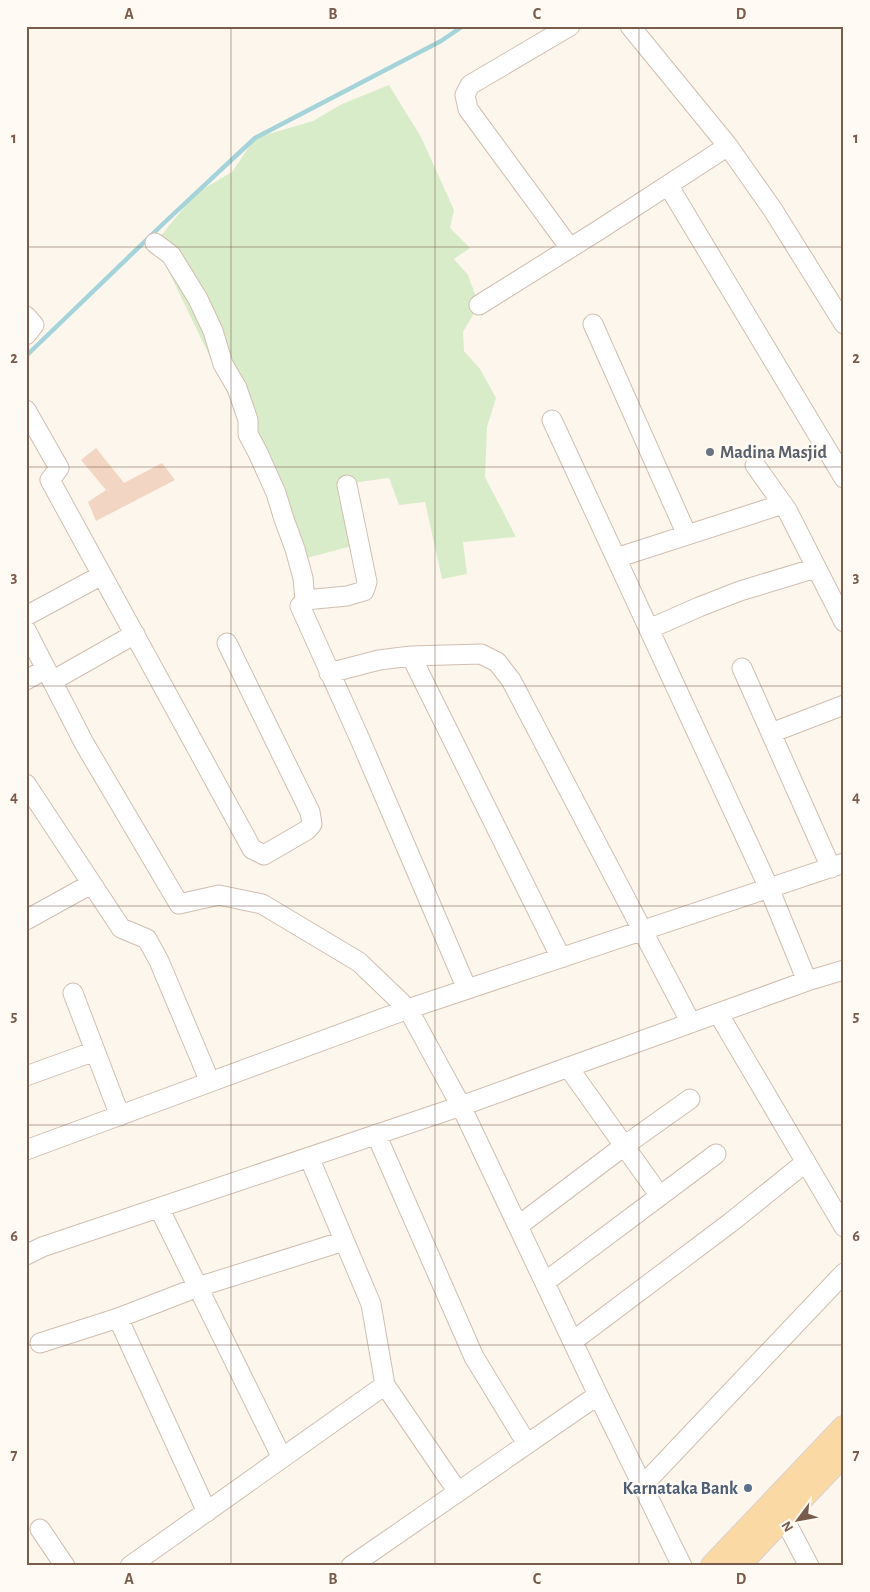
<svg xmlns="http://www.w3.org/2000/svg" width="870" height="1592" font-family="'Alegreya Sans',sans-serif">
<rect width="100%" height="100%" fill="#fdf6ec"/>
<path fill="#d8ecc9" d="M389 85 421 137 454 210 450 228 470 248 454 259 468 275 479 305 463 332 464 351 480 369 496 398 487 427 485 477 516 537 463 542 467 574 442 579 425 502 399 505 389 478 359 482 347 485 359 544 307 558 155 243 195 194 232 172 255 138 313 121 342 104Z"/>
<g fill="none" stroke-linecap="round" stroke-linejoin="round">
<path stroke="#a5d3da" stroke-width="4.5" d="M26 356 165 222 255 138 441 41 463 26"/>
</g>
<path fill="#f3d5c3" d="M96 448 124 483 162 463 175 480 96 521 88 502 106 490 81 460Z"/>
<g fill="none" stroke-linecap="round" stroke-linejoin="round">
<defs>
<path id="minor" d="M630 26 728 146 773 210 844 324
M668 185 844 478
M155 243 171 255 198 299 213 331 223 364 237 388 248 420V434L258 453 276 493 284 519 295 549 303 578 305 600
M570 248 468 109 465 95 470 85 570 26
M479 305 599 230 728 146
M26 316 34 325 26 335
M593 324 687 535
M26 410 59 468 50 480 252 849 264 855 307 830 312 824 310 812 227 643
M552 420 769 888 807 981
M755 465 787 510 844 622
M347 485 367 582 364 591 347 596 305 600 300 606 359 737 467 989
M616 558 783 504
M26 616 102 575
M649 629 699 607 740 591 816 568
M26 630 84 743 179 904 219 895 262 904 359 962 408 1009 461 1106 598 1395 682 1566
M411 656 561 958
M742 668 831 868
M329 673 379 660 411 656 481 654 497 662 511 680 691 1023
M26 680 46 669
M52 681 135 634
M771 733 844 705
M26 784 121 928 147 939 159 961 210 1082
M26 920 91 884
M73 993 120 1116
M718 1013 844 1227
M568 1067 660 1196
M26 1076 95 1051
M376 1134 474 1357 527 1444
M26 1150 408 1009 844 863
M309 1157 371 1304 385 1385 458 1492
M159 1208 282 1458
M518 1226 624 1146 690 1099
M26 1255 42 1247 461 1106 807 981 844 970
M545 1282 716 1154
M118 1318 207 1512
M573 1341 730 1223 806 1162
M40 1343 118 1318 198 1287 344 1241
M643 1485 844 1273
M778 1507 809 1566
M40 1529 65 1566
M130 1566 385 1385
M351 1566 598 1395"/>
<path id="major" d="M713 1566 844 1428
M737 1566 844 1453"/>
</defs>
<use href="#minor" stroke="#d1beb0" stroke-width="21"/>
<use href="#major" stroke="#dad1cd" stroke-width="26"/>
<use href="#minor" stroke="#fff" stroke-width="19"/>
<use href="#major" stroke="#fbd9a5" stroke-width="24"/>
</g>
<path fill="none" stroke="#7a5c4d" stroke-width="1" stroke-opacity="0.55" d="M231 26V1566M435 26V1566M639 26V1566M26 247H844M26 467H844M26 686H844M26 906H844M26 1125H844M26 1345H844"/>
<circle fill="#6b7280" stroke="#fffaf3" stroke-width="2" cx="710" cy="452" r="5"/>
<circle fill="#5c6f8a" stroke="#fffaf3" stroke-width="2" cx="748" cy="1488" r="5"/>
<g text-anchor="middle" stroke-width="4.5" stroke-linejoin="round" paint-order="stroke">
<g font-size="18" font-weight="bold" fill="#5b616d" stroke="#fffaf3" text-anchor="start">
<text x="720" y="458">Madina Masjid</text>
</g>
<g font-size="18" font-weight="bold" fill="#4e5e75" stroke="#fffaf3" text-anchor="end">
<text x="738" y="1494">Karnataka Bank</text>
</g>
</g>
<rect width="870" height="1592" fill="none" stroke="#fffaf3" stroke-width="55"/>
<g transform="translate(798 1520) rotate(238)" stroke="#fffaf3" stroke-width="4" paint-order="stroke">
<path d="M0-4L9 19L0 12L-9 19Z" fill="#7a5c4d"/>
<text y="-8" font-size="14" font-weight="bold" text-anchor="middle" fill="#7a5c4d">N</text>
</g>
<rect x="28" y="28" width="814" height="1536" fill="none" stroke="#7a5c4d" stroke-width="2"/>
<g font-size="16" text-anchor="middle" font-weight="bold" fill="#7a5c4d">
<text x="129" y="19">A</text>
<text x="333" y="19">B</text>
<text x="537" y="19">C</text>
<text x="741" y="19">D</text>
<text x="14" y="143">1</text>
<text x="856" y="143">1</text>
<text x="14" y="363">2</text>
<text x="856" y="363">2</text>
<text x="14" y="582">3</text>
<text x="856" y="582">3</text>
<text x="14" y="802">4</text>
<text x="856" y="802">4</text>
<text x="14" y="1021">5</text>
<text x="856" y="1021">5</text>
<text x="14" y="1241">6</text>
<text x="856" y="1241">6</text>
<text x="14" y="1460">7</text>
<text x="856" y="1460">7</text>
<text x="129" y="1584">A</text>
<text x="333" y="1584">B</text>
<text x="537" y="1584">C</text>
<text x="741" y="1584">D</text>
</g>
</svg>
